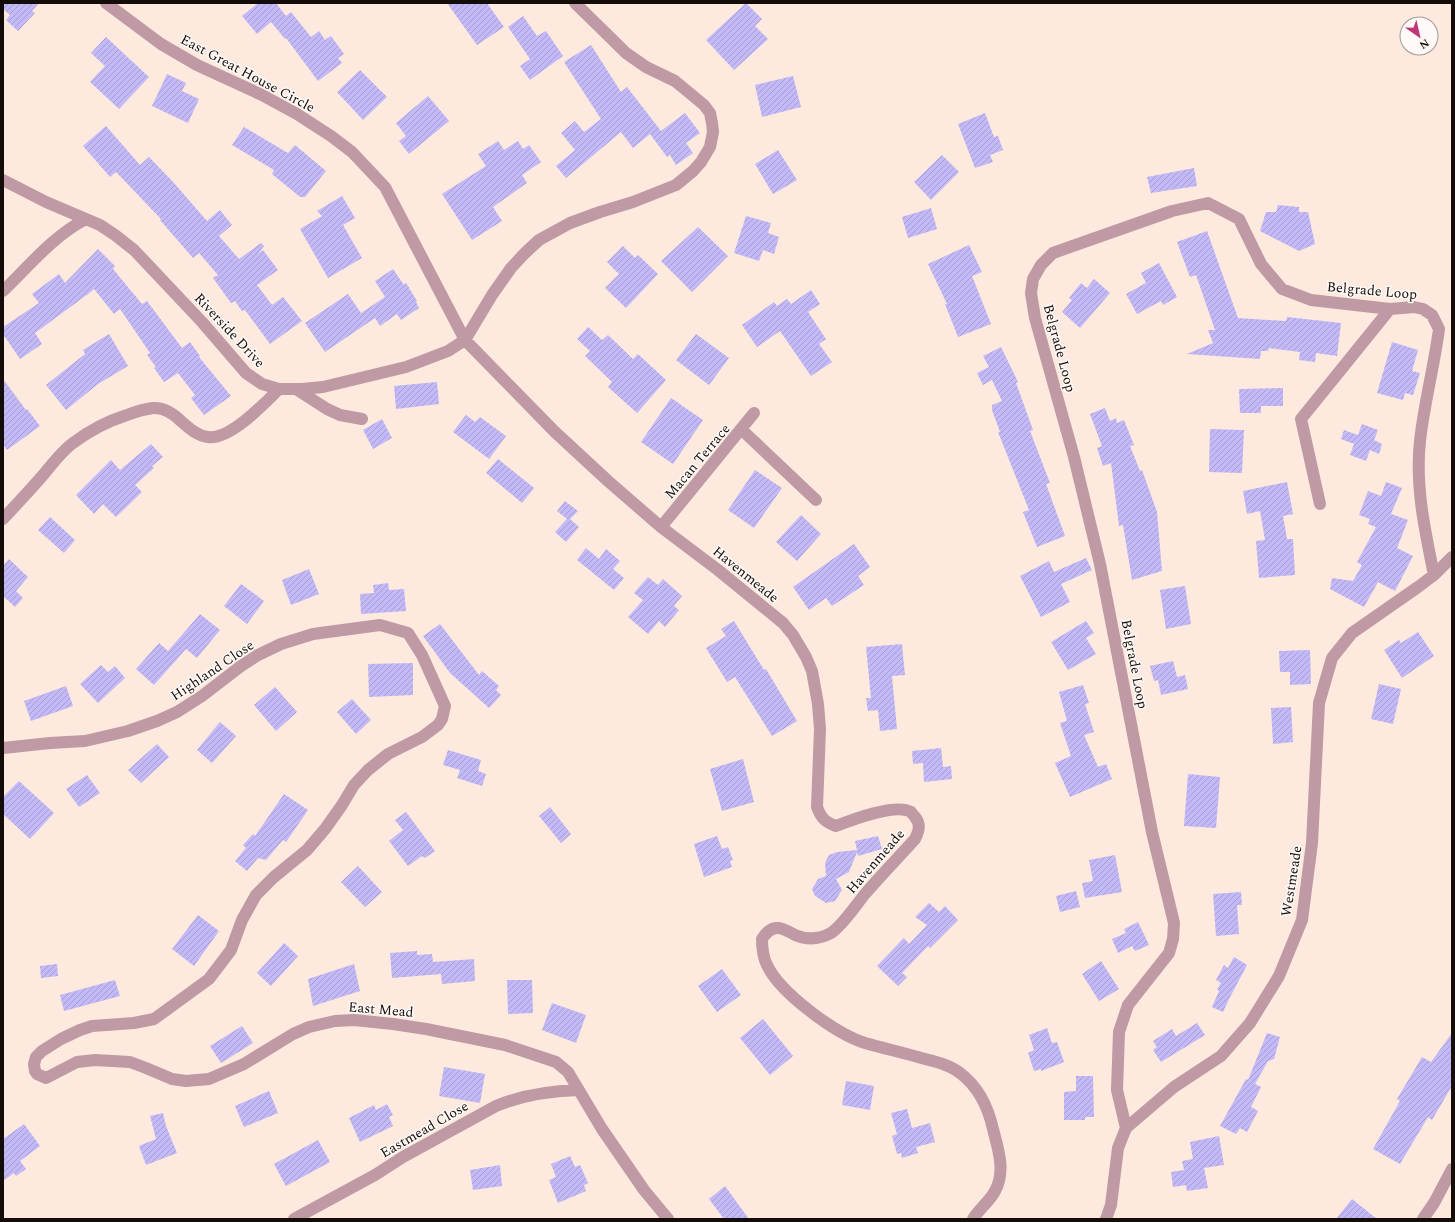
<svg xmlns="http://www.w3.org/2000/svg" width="1455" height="1222" font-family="Spectral,serif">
<defs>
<pattern id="building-hatch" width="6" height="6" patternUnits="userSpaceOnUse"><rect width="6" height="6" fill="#c2b9f6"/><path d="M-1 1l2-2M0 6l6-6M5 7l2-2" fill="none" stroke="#a69ed1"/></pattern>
</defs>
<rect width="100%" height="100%" fill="#fde9de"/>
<path fill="url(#building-hatch)" d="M3 3H39L32 11 35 13 18 31 6 20 10 15 3 9Z
M258 3H276L286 16 291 12 311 37 319 31 325 40 331 36 344 54 338 58 342 63 318 81 286 38 285 39 271 22 257 34 242 16Z
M447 3H487L504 27 477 45Z
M746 3 762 19 755 26 768 39 734 70 706 40Z
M523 16 537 36 546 31 563 56 530 80 520 66 530 59 508 27Z
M106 37 149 77 119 109 90 82 105 66 91 53Z
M591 45 621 92 627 87 661 131 685 113 700 133 686 143 693 153 676 165 670 155 667 157 650 134 633 148 621 132 566 178 556 166 575 150 561 133 575 121 584 132 601 119 564 62Z
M360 70 387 97 363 120 337 92Z
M167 74 186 83 182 91 199 99 188 123 152 106Z
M793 76 801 107 762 117 755 85Z
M428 96 449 121 409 154 399 141 406 136 396 123Z
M985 113 994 137 998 136 1003 150 990 155 993 162 975 168 958 124Z
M106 126 140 165 149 157 174 183 207 221 220 210 232 225 219 236 239 259 261 243 264 246 258 254 263 250 278 270 257 285 272 305 283 297 302 321 270 344 245 310 242 311 235 301 231 303 213 278 218 275 199 253 193 258 160 220 161 219 116 172 110 177 83 146Z
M244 127 288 153 295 145 326 171 305 197H300L272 174 274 170 232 145Z
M498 141 504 150 518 141 523 149 529 145 541 162 522 175 527 183 493 207 502 221 472 240 442 194 486 166 478 154Z
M778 150 797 180 773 194 755 164Z
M942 155 959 172 931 200 914 182Z
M1194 168 1197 186 1151 193 1147 177Z
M342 196 355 218 343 225 362 258 328 278 300 229 322 216 317 211Z
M1278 205 1299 207V212H1308L1315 244 1299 251 1260 231 1266 212H1276Z
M931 208 937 229 908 238 902 217Z
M746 216 771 223 768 233 779 237 774 254 763 250 759 261 734 253Z
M698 227 728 256 692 292 661 261Z
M1207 231 1238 318 1286 321 1287 317 1341 323 1337 356 1316 353 1315 362 1299 360 1300 352 1269 348 1268 351H1261L1260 359 1187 354 1213 343 1208 330H1215L1196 275 1190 277 1177 242Z
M969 245 982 272 972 276 991 324 958 337 945 304H947L928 264Z
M623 246 635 258 638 255 658 274 626 308 605 288 619 274 607 262Z
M98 249 115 266 113 269 142 304 147 301 182 348 190 342 200 356 199 357 231 396 204 415 191 398 195 395 178 373 164 382 154 368 156 367 147 355 150 353 120 309 114 314 94 289 88 294 35 333 42 344 20 359 3 334V327L39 303 32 294 59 274 65 283Z
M1159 263 1177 297 1163 305 1161 301 1137 314 1126 294 1146 283 1141 273Z
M393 269 404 285 406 283 417 301 416 302 419 308 401 320 397 314 380 326 375 318 325 352 305 323 348 294 361 313 385 297 375 281Z
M1094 279 1110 293 1080 328 1062 312 1072 300 1069 298 1081 283 1087 288Z
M811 290 820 304 808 312 826 339 819 344 832 362 811 376 780 331 757 347 742 325 774 302 777 306 787 299 791 304Z
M588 327 602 340 608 335 633 359 638 354 666 380 637 413 608 387 612 382 585 356 590 351 577 339Z
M109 334 128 366 98 384 66 410 46 385 85 354 83 350Z
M696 334 729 358 709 385 676 360Z
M1392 342 1418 350 1412 371 1420 373 1413 395 1405 393 1403 400 1377 393Z
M1001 347 1018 382 1016 383 1033 430 1030 431 1050 483 1046 484 1065 536 1037 547 1023 512 1029 510 998 432H1000L992 410V405L1002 401 992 380 983 385 977 373 989 367 983 356Z
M3 379 26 410 27 409 40 426 7 450 3 444Z
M437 382 439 404 396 409 394 386Z
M1283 388V406H1261V413H1240L1239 389Z
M671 398 703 420 673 464 641 442Z
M1105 408 1110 421 1116 418 1117 423 1124 420 1134 445 1130 446 1140 471 1142 470 1157 512 1162 571 1132 580 1123 525 1119 526 1111 463 1103 466 1097 448 1102 446 1090 414Z
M466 415 475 422 480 417 506 436 489 459 453 432Z
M382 419 392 438 373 449 363 430Z
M1362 424 1378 430 1374 440 1382 444 1379 454 1370 450 1366 461 1350 455 1354 444 1341 439 1344 430 1358 435Z
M1210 429 1244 430 1242 473 1209 472Z
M151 444 163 457 152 466 154 468 135 485 142 492 116 517 103 504 94 514 76 495 111 460 120 470Z
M498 459 534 488 522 503 486 473Z
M755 470 782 488 754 528 728 510Z
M1287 482 1293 514 1283 516 1287 539H1293L1295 575 1259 578 1256 541 1265 540 1260 511 1247 514 1243 491Z
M1386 482 1402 488 1391 514 1408 520 1397 548 1413 556 1395 591 1378 582 1364 607 1330 589 1332 578 1353 581 1362 565 1357 562 1376 527 1368 524 1370 519 1359 515 1368 491 1381 496Z
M565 501 578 511 570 519 579 527 566 542 555 532 567 519 557 511Z
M801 515 821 534 797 561 776 542Z
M50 517 75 540 64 553 38 530Z
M854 544 870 567 858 576 864 585 832 606 826 598 809 610 793 587Z
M586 548 599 559 606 549 620 561 613 569 624 578 614 590 577 560Z
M1086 558 1092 570 1061 584 1070 602 1041 617 1020 576 1049 561 1054 572Z
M9 559 28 577 16 591 23 598 15 607 3 596V566Z
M309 569 319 594 291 605 282 580Z
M648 577 658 585 663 579 682 596 674 606 679 610 665 627 659 621 648 634 628 617 643 600 634 593Z
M388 583 389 590 404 589 406 611 361 614 360 594 374 593 373 585Z
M241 584 264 601 247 624 224 606Z
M1185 586 1191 624 1166 629 1160 590Z
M200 614 220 630 197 658 186 649 154 685 136 669 159 643 168 651Z
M734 621 764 670 766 669 797 721 772 736 735 677 727 682 706 648 726 636 721 629Z
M1086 621 1094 633 1086 638 1096 654 1068 670 1051 642Z
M440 624 479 675 482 671 499 686 496 690 501 695 489 708 450 673 423 636Z
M1418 632 1434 656 1402 678 1384 650 1399 640 1401 643Z
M902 644 905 675 892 676 897 729 880 731 878 710 868 711 866 698H871L866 647Z
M1310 650 1311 684 1290 685V672H1280L1279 651Z
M1173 661 1177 677 1185 675 1188 689 1161 695 1158 680 1154 681 1150 666Z
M413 663V695L369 697 368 664Z
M101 665 108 672 115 666 125 678 98 703 80 684Z
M1379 684 1401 689 1393 724 1371 719Z
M1083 685 1089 703 1085 704 1094 732 1084 735 1098 767 1106 764 1112 779 1070 797 1055 763 1071 756 1060 723 1067 721 1059 692Z
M66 686 73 706 31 721 24 701Z
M275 687 297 712 276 731 254 705Z
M352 699 371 720 356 734 337 712Z
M1291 707 1293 742 1273 744 1271 708Z
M220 722 236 736 212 763 197 750Z
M157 744 169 757 141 783 128 770Z
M941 748 943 767 951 766 952 779 924 782 923 763 913 764 912 751Z
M448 750 481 760 478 771 486 774 482 786 457 778 460 770 443 765Z
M743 759 754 802 722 811 710 769Z
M1188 774 1220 777 1216 828 1184 826Z
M87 775 100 793 79 807 66 789Z
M19 781 54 813 30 839 3 814V797Z
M284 794 308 810 286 842 283 840 266 860 258 858 247 871 235 861 246 848 243 845 253 834 255 836Z
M550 807 571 834 561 843 539 816Z
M406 812 435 851 425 858 422 856 408 866 389 841 403 830 395 820Z
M717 836 722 849 728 847 733 860 730 861 732 867 704 877 694 844Z
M878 836 882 849 858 856 857 852 849 872 836 879 842 890 835 901 826 903 815 896 812 889 818 879 826 876 825 863 829 855 837 852 857 850 855 841Z
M1115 855 1122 892 1085 898 1082 883 1093 881 1089 860Z
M358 866 382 892 365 907 341 882Z
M1076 891 1080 907 1060 912 1056 896Z
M1241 892 1242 905H1237L1239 934 1216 936 1213 894Z
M929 903 939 912 945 906 958 920 930 948 928 946 902 973 907 977 898 986 877 966 904 938 909 944 927 925 915 917Z
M198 915 219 931 194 966 172 949Z
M1138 922 1149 945 1135 951 1132 946 1118 953 1112 939 1126 933 1124 929Z
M284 943 298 956 271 986 257 973Z
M417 951V955L432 954 433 962 474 959 475 981 442 984 441 974 392 978 390 953Z
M1234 957 1247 965 1229 999 1223 1012 1212 1007 1219 991 1217 989 1221 983 1216 980 1224 965 1228 968Z
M1101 961 1119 989 1099 1001 1082 974Z
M57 964 58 976 41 978 40 966Z
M354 964 360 991 313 1006 308 979Z
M722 969 741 995 717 1012 698 986Z
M115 980 120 996 64 1011 60 995Z
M507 980H532L533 1013 508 1014Z
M552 1003 586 1015 576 1043 542 1030Z
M763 1019 793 1056 770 1075 740 1038Z
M1197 1023 1205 1035 1161 1062 1153 1050 1157 1047 1153 1041 1172 1029 1176 1036Z
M242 1026 253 1043 221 1063 210 1046Z
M1047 1028 1052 1043 1057 1042 1064 1062 1041 1071V1069L1034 1071 1028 1053 1034 1050 1029 1035Z
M1267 1033 1280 1037 1274 1059 1268 1061 1255 1084 1261 1087 1251 1107 1258 1111 1247 1132 1240 1128 1236 1134 1220 1126 1246 1079 1248 1080Z
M1452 1033V1086L1432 1120 1428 1117 1400 1164 1373 1149 1400 1101 1397 1099 1422 1057 1431 1062Z
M444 1067 485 1074 480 1103 439 1096Z
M1076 1076H1093L1094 1117H1085V1120H1064V1092L1076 1091Z
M846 1081 874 1086 870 1110 842 1105Z
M269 1091 278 1113 244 1127 235 1106Z
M387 1104 393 1115 389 1117 393 1126 360 1142 349 1118 374 1105 376 1110Z
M907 1109 912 1128 930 1123 935 1142 916 1147 918 1153 902 1158 901 1153 897 1154 892 1136 897 1134 891 1113Z
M163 1113 166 1126 177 1153 146 1165 139 1146 156 1139 150 1116Z
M24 1124 40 1146 20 1161 26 1169 16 1176 14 1173 3 1181V1139Z
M1219 1136 1224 1165 1204 1168 1208 1188 1187 1191 1186 1185 1173 1187 1171 1172 1184 1170 1182 1161 1193 1159 1190 1142Z
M318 1140 330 1162 286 1186 274 1164Z
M570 1156 575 1167 580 1165 588 1183 584 1185 586 1191 558 1203 549 1180 556 1177 551 1164Z
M500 1165 502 1186 473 1190 470 1170Z
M725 1186 749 1219H724L709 1199Z
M1352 1199 1377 1219H1336Z"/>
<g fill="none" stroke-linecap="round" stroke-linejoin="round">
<path stroke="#bf99a3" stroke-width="12" d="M106 3 161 44 197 65 262 95 297 114 331 136 352 152 385 187 465 340 555 432 608 481 661 527 718 570 783 623 793 635 806 657 812 671 818 704 820 729 817 807C821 818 825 822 836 826 851 820 896 803 911 812 911 812 914 816 915 817 921 824 919 831 915 839 898 858 881 875 865 894 856 905 843 925 831 933 820 939 807 940 795 935 789 932 783 927 776 928 769 929 765 934 762 939 762 948 763 957 767 965 780 993 836 1034 865 1043 883 1048 900 1052 918 1057 932 1061 949 1064 960 1073 979 1087 988 1107 993 1129 998 1149 1006 1171 995 1191 990 1201 979 1209 973 1219
M3 180 46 202 100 225 115 235 134 250 202 322 246 373 262 384 279 389H302L323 387 406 367 448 351 465 340 492 295 511 268 524 254 539 240 570 223 600 212 633 202 676 185 693 171 701 162 710 147 713 132 712 123 710 113 704 105 675 81 646 67 626 53 575 3
M3 291C29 266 53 236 86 219
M296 389 327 409 340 415 362 419
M742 430 816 500
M1320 504 1301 419 1390 309
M3 519C17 504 31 489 44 474 53 463 62 451 73 443 89 431 108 421 127 415 135 412 145 409 153 408 165 407 175 415 182 422 190 429 198 436 208 437 230 440 264 404 279 389
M661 527 754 413
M3 748 50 743 85 741 128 731 157 721 177 712 202 696 241 666 258 655 281 644 313 634 380 625 408 633 422 655 445 706 442 719 438 725 422 737 388 754 368 770 354 785 342 805 325 829 307 850 274 877 256 895 242 920 231 950 209 979 154 1019 134 1023 92 1026 80 1030 61 1039 42 1051 36 1057 34 1064 35 1071 37 1074 46 1078 77 1062 95 1060 130 1062 146 1068 172 1079 186 1081 209 1079 244 1064 293 1034 309 1027 335 1021 354 1020 393 1024 426 1029 505 1045 556 1062 568 1072 602 1129 644 1190 668 1219
M1126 1128 1117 1090 1119 1032 1128 1005 1169 953 1173 939 1174 923 1152 832 1100 564 1074 457 1035 318 1031 293 1033 279 1041 265 1053 253 1172 211 1208 203 1239 219 1261 264 1282 289 1311 300 1390 309 1414 307 1423 309 1432 315 1439 329C1434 367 1424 404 1420 441 1415 486 1425 531 1434 575
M294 1219 375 1175 403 1157 496 1106C522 1095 550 1091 578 1090
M1106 1219 1111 1205 1118 1148 1126 1128 1174 1087 1221 1056 1250 1023 1279 976 1302 920 1312 843 1319 703 1332 658 1352 633 1418 587 1434 575 1452 557
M1423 1219 1434 1203 1452 1169"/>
</g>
<g text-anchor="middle" stroke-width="3" stroke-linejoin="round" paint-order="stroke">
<g font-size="14" fill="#140c08" stroke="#fffaf7">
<text transform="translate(248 73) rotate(28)" y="5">East Great House Circle</text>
<text transform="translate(1372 290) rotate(5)" y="5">Belgrade Loop</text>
<text transform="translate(230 330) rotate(47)" y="5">Riverside Drive</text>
<text transform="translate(1060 348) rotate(75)" y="5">Belgrade Loop</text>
<text transform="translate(697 461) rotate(-50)" y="5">Macan Terrace</text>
<text transform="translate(746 574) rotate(39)" y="5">Havenmeade</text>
<text transform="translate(1135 664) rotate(79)" y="5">Belgrade Loop</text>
<text transform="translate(212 670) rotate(-34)" y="5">Highland Close</text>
<text transform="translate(875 861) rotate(-49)" y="5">Havenmeade</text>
<text transform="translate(1291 881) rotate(-81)" y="5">Westmeade</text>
<text transform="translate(381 1009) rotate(5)" y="5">East Mead</text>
<text transform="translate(424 1129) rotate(-30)" y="5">Eastmead Close</text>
</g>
</g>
<rect width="1455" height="1222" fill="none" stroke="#140c08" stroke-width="8"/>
<g transform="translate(1419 36) rotate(146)"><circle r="19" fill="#fffaf7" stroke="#a19b97"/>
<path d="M0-3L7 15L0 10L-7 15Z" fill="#bf3775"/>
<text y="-6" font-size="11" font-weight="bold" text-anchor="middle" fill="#140c08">N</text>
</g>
</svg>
